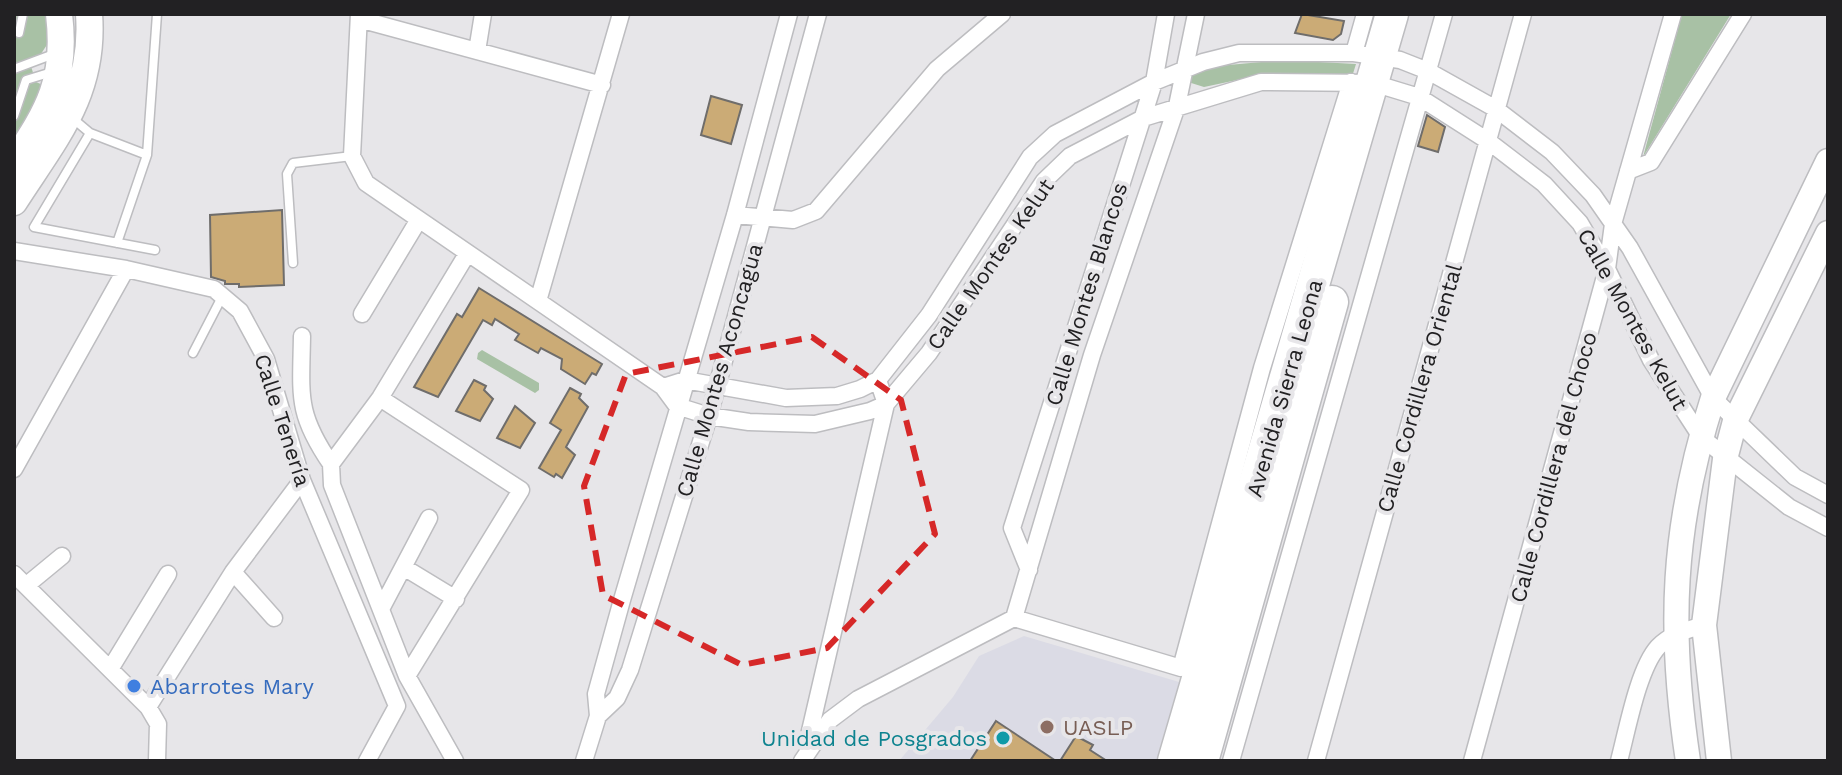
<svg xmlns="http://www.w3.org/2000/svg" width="1842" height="775" font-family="'Work Sans',sans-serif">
<rect width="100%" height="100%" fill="#e7e6e9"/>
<path fill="#dbdbe5" d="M1024 636 1179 682 1156 761H899L953 697 979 656Z"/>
<path fill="#a8c1a5" d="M14 14H48L50 40 39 57 29 60 36 82 43 85 14 152Z
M1682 14H1731L1643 157Z
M1282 60 1356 64 1351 80 1256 76 1204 87 1188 82 1196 68Z
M482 350 539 383V390L535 393 477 359 478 353Z"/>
<path fill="#cbab76" stroke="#6f6d6b" stroke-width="2" d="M1302 14 1344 21 1341 34 1333 40 1295 33Z
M711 96 742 105 731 144 701 135Z
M1427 115 1445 127 1438 152 1418 146Z
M282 210 284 285 239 287V284H225V281L211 277 210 215Z
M479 288 602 364 596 375 592 373 585 384 561 369 562 359 541 348 538 353 515 340 519 334 495 319 492 325 483 320 438 397 414 387 457 314 462 317Z
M474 380 486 386 484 390 493 399 480 421 456 411Z
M570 388 581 394 579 398 588 407 566 447 575 455 562 478 556 474 554 477 539 468 561 430 550 423Z
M515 406 535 423 520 448 497 438Z
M996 721 1056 761H970Z
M1076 736 1093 745 1090 750 1107 761H1060Z"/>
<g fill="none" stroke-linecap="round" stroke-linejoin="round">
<defs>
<path id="lane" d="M19 33 23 14
M14 69 54 54
M14 116 26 80 52 72
M71 117 90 133 34 227 155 250
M90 133 147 155
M117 243 147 155 157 14
M293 263 287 174 293 163 352 156
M193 353 223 295"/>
<path id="street" d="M359 14 352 156 366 183 663 387 677 406 709 416 749 422 815 424 870 411 886 404 929 353 1044 181 1070 156 1143 118 1261 82 1373 83 1419 97 1488 141 1544 184 1580 223 1607 269 1651 360 1701 437 1789 507 1828 528
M359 19 602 85
M477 51 483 14
M1354 53 1365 14
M1628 171 1651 162 1743 14
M735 215 793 220 816 211 937 69 1002 14
M14 251 126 269 214 289 240 311 266 359 302 480 397 706 367 761
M538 301 621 14
M362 314 418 221
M302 336C301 396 296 413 331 464
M663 387 685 380 786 398 837 396 860 389 878 380 929 315 1030 157 1055 134 1154 82 1203 62 1239 53H1354L1400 60 1428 71 1496 109 1552 152 1593 195 1630 248 1713 398 1795 477 1828 495
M380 398 521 490 407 676
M331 464 332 485 407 676 455 761
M331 464 380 398 467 254
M14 469 126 269
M405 568 456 599
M1029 570 1012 528 1154 82 1166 14
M233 572 274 618
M14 574 148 707 158 724 157 761
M28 584 62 556
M381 609 429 518
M1014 618 1092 355 1177 106 1196 14
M112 666 168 574
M148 707 233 572 302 480
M598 716 617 698 630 670 709 416 818 14
M807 744 886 404 878 380
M584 761 598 716 596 694 622 600 735 215 789 14
M802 761 830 720 858 699 1014 618 1181 668 1262 368 1351 82
M1231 761 1444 14
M1316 761 1523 14
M1472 761 1607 269 1613 224 1673 14
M1619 761C1627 731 1638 669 1658 647 1670 634 1687 630 1704 625"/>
<path id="secondary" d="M1688 761C1668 629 1672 526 1713 398L1828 161
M1719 761 1704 625 1725 459 1735 421 1828 233"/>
<path id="primary" d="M14 162C49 110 67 79 59 14
M14 202C55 138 95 94 89 14"/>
<path id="highway" d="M1174 761 1392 14
M1202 761 1332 302"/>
</defs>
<use href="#lane" stroke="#bdbdc0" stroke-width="11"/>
<use href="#street" stroke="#bdbdc0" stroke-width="19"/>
<use href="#secondary" stroke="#bdbdc0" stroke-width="27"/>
<use href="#primary" stroke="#bdbdc0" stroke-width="29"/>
<use href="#highway" stroke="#bdbdc0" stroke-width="35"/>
<use href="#lane" stroke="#fff" stroke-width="8"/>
<use href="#street" stroke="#fff" stroke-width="16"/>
<use href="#secondary" stroke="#fff" stroke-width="24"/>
<use href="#primary" stroke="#fff" stroke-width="26"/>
<use href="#highway" stroke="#fff" stroke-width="32"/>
</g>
<path fill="none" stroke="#d62828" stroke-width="6" stroke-dasharray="16 10" stroke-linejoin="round" d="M812 337 901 400 935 534 827 648 742 665 603 595 584 486 626 374Z"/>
<circle fill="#3f7fe0" stroke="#e7e6e9" stroke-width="3" cx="134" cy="686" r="8"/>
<circle fill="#8d6e63" stroke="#e7e6e9" stroke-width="3" cx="1047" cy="727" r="8"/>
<circle fill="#0f9aa8" stroke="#e7e6e9" stroke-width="3" cx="1003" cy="738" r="8"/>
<g text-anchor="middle" stroke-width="8" stroke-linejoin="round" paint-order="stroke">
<g font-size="22" fill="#222123" stroke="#e7e6e9">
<text transform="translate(990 264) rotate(-55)" y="8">Calle Montes Kelut</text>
<text transform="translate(1086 294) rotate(-73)" y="8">Calle Montes Blancos</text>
<text transform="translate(1633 319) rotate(61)" y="8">Calle Montes Kelut</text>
<text transform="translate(719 370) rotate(-74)" y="8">Calle Montes Aconcagua</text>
<text transform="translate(1284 388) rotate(-74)" y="8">Avenida Sierra Leona</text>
<text transform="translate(1419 388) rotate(-74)" y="8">Calle Cordillera Oriental</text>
<text transform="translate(283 420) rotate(72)" y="8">Calle Tenería</text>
<text transform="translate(1553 467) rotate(-75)" y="8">Calle Cordillera del Choco</text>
</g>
<g font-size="22" fill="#366cbe" stroke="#e7e6e9" text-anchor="start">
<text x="150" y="694">Abarrotes Mary</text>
</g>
<g font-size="22" fill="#785e54" stroke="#e7e6e9" text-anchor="start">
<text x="1063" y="735">UASLP</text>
</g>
<g font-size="22" fill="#0d838f" stroke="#e7e6e9" text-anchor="end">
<text x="987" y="746">Unidad de Posgrados</text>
</g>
</g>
<rect width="1842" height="775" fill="none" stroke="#222123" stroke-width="32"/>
</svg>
